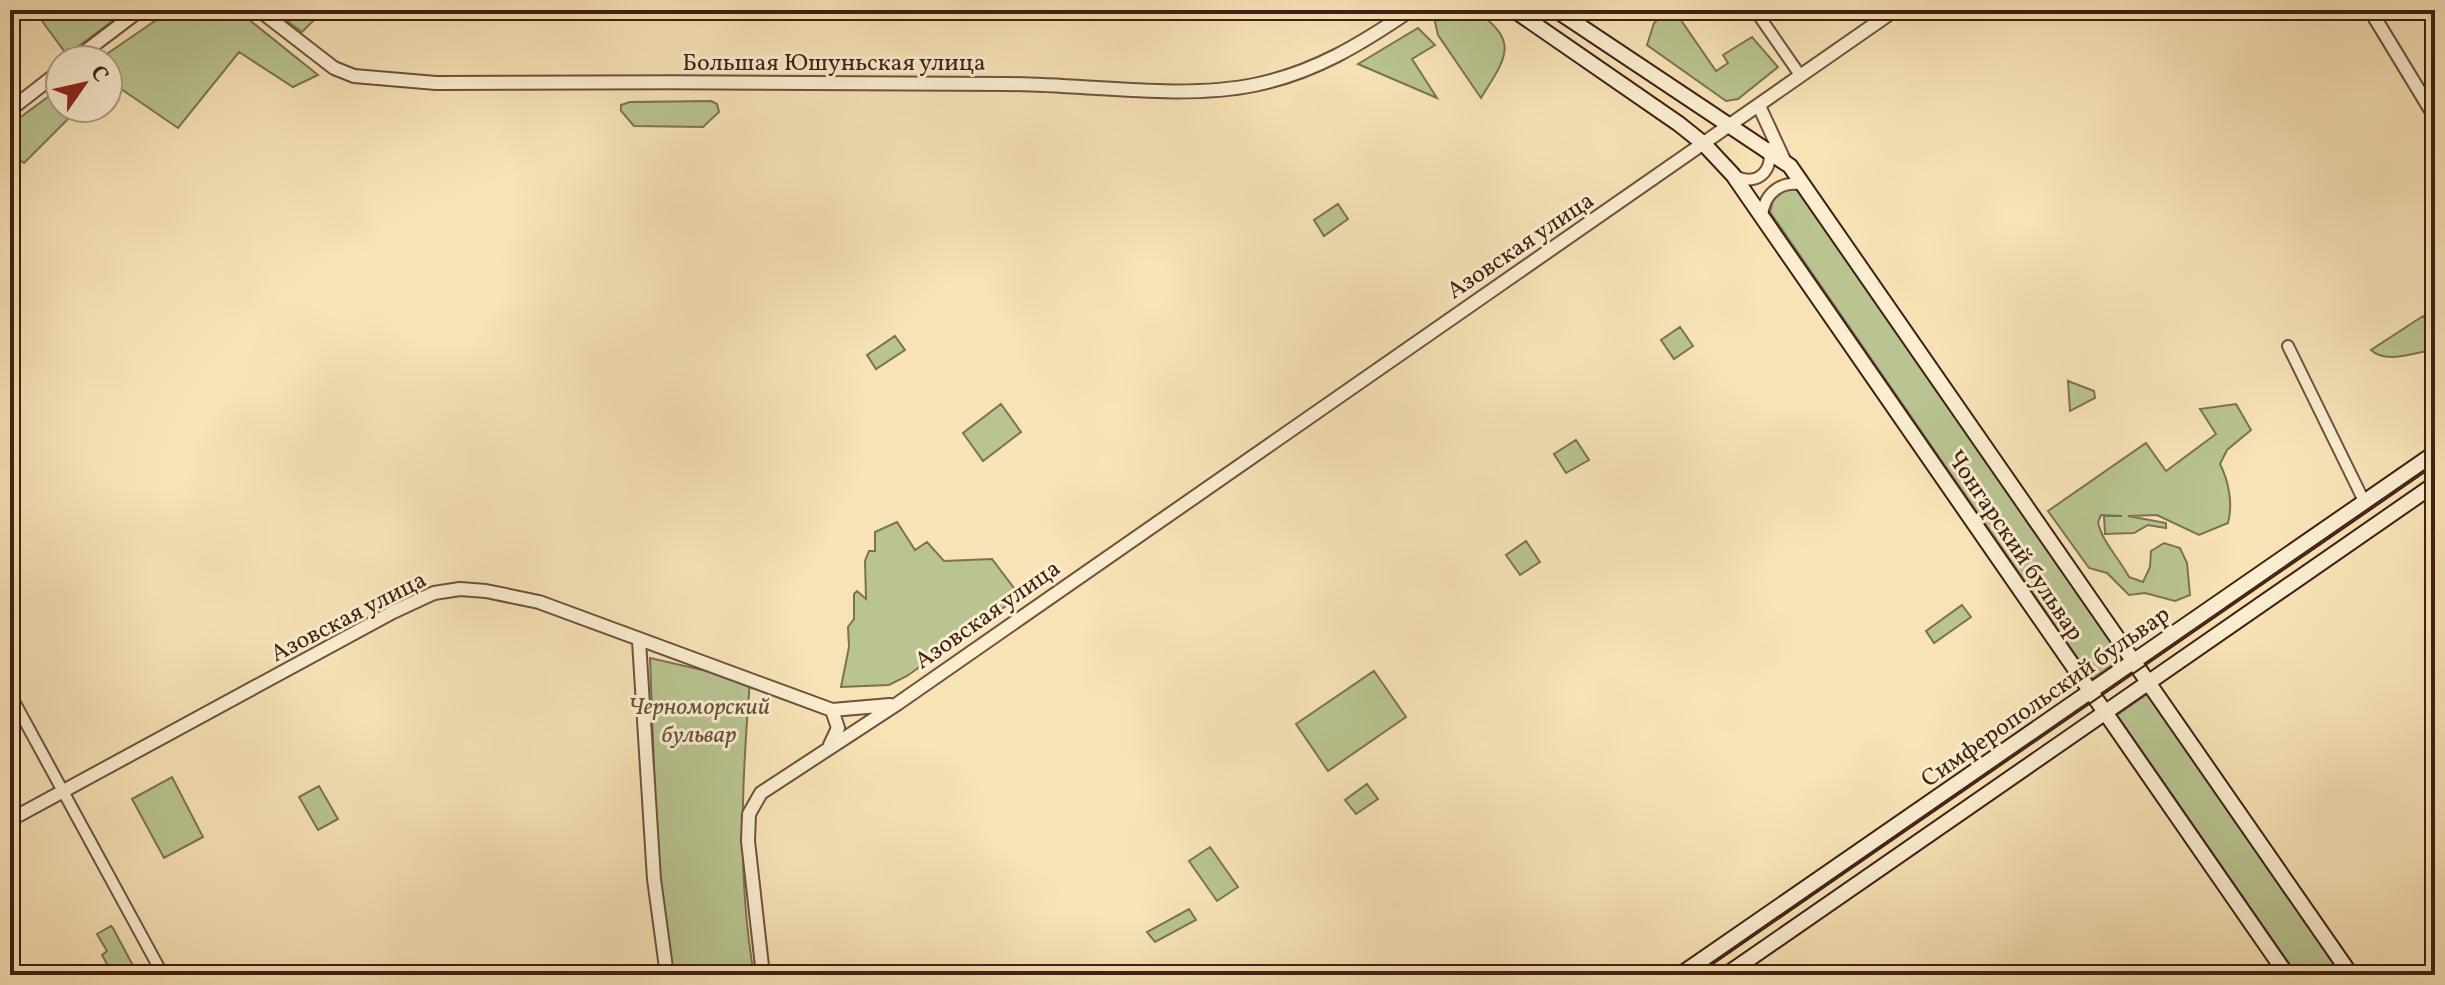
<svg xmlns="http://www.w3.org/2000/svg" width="2445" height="985" font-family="Vollkorn,serif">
<rect width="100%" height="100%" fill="#f7e3b6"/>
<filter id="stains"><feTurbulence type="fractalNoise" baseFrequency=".0025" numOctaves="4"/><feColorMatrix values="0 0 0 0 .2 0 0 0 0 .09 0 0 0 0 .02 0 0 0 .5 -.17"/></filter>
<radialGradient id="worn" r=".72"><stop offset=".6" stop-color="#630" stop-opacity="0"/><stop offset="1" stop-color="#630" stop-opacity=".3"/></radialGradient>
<path fill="#b9c491" stroke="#7c7252" stroke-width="2" d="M54 10H127L67 55 42 21Z
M171 10H237L318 75 293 87 239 52 178 128 108 80V60H98Z
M272 10H324L302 32Z
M1443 10H1475C1520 42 1507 56 1481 98L1438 35 1435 22Z
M1669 10H1674L1716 71 1728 63 1723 55 1752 37 1778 67 1738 99 1726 101 1647 45 1654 23Z
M1418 28 1435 45 1412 59 1437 98 1358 64Z
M60 88V108H79L24 163 13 155 10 160V125Z
M711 101 717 104 719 112 703 127 634 126 621 111V105L630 102Z
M1788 187 1803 189 2125 656 2092 679 1770 212 1774 197Z
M1338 204 1348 219 1324 236 1314 220Z
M2423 316 2435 332 2425 339 2432 350C2414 353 2385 364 2371 350Z
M1680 327 1693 346 1674 359 1661 340Z
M895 336 905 350 876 369 867 355Z
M2068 381 2094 391 2095 398 2070 411Z
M1001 404 1021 432 983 461 963 433Z
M2236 404 2251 430 2227 450 2220 464C2229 482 2233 504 2228 523L2199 535 2157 515 2128 516 2166 523V528L2148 525 2134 533 2105 534 2104 516H2122L2101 515 2098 522C2102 542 2119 558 2129 577L2143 582 2150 567 2151 551 2164 543 2180 548 2187 563 2190 595 2175 601 2145 593 2129 595 2107 573 2089 568 2048 511 2146 443 2166 471 2216 434 2200 409Z
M1576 440 1589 460 1566 473 1554 454Z
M897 522 915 550 927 542 944 561 992 559 1020 596 907 676 889 685 841 687 849 647 848 627 854 619V594L857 591 866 599 865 561 869 551H875V532Z
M1526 541 1540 562 1520 575 1506 555Z
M1962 605 1971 617 1934 643 1926 631Z
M650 658 750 681C742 779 737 877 754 975H672L658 878Z
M1374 671 1406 717 1328 771 1296 724Z
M2150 692 2343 975H2297L2117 715Z
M172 777 203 837 164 858 132 799Z
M1367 784 1378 799 1356 814 1345 800Z
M319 786 338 819 318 830 299 797Z
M1210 847 1238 887 1217 901 1189 861Z
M1189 909 1196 920 1155 942 1147 932Z
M111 926 113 928 138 975H113L102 955 107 951 97 934Z"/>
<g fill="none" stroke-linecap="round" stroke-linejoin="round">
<defs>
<path id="minor" d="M1755 10 1800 75
M1735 176C1756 187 1775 171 1768 148
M1762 215C1765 192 1782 180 1804 185
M2288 346 2364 501
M10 694 163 975"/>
<path id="tertiary" d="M259 10 334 68 354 76 436 83C626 82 816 82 1006 84 1083 84 1180 100 1254 85 1314 73 1361 44 1411 10
M2370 10 2435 117
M74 60 140 10
M1759 106 1784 160
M10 110 60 71
M639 641 654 879 667 975
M830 745 838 728 832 710
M10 820 393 612 434 593 460 589 486 591 539 602 832 710 890 705
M763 975 748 841 749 814 761 793 897 704 1895 10"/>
<path id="secondary" d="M1514 10 1679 124 1704 144 1733 175 2287 975
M1556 10 1790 166 2351 975
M1680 975 2435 453
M1726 975 2435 484"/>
</defs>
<use href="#minor" stroke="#6e503c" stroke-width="14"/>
<use href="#tertiary" stroke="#6e503c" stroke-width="16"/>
<use href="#secondary" stroke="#401f13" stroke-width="18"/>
<use href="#minor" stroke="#faedd0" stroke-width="10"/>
<use href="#tertiary" stroke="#faedd0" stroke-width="12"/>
<use href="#secondary" stroke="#faedd0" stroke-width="14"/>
<path stroke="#401f13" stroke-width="2" d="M1697 975 2435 465"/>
</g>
<g text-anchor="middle" stroke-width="6" stroke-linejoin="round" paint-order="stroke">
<g font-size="24" fill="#401f13" stroke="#faedd0">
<text x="834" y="70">Большая Юшуньская улица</text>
<text transform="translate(1520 245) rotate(-34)" y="8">Азовская улица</text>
<text transform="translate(2016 545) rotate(56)" y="8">Чонгарский бульвар</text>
<text transform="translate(987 614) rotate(-35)" y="8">Азовская улица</text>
<text transform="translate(348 616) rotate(-27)" y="8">Азовская улица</text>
<text transform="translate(2045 696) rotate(-35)" y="8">Симферопольский бульвар</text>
</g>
<g font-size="24" font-style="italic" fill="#645139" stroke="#faedd0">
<text x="699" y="714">Черноморский<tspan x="699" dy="28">бульвар</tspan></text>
</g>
</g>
<rect width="2445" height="985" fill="none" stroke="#f7e3b6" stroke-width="40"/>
<rect x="12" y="12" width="2421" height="961" fill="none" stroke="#401f13" stroke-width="4"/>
<rect x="20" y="20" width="2405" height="945" fill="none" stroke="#401f13" stroke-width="2"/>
<g transform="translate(84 84) rotate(56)"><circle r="38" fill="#faedd0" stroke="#b09b84" stroke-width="2"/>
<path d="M0-6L14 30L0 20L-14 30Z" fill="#8f2418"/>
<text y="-12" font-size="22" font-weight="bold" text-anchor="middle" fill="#401f13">С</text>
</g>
<rect width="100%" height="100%" filter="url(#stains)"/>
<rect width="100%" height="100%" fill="url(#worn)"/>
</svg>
